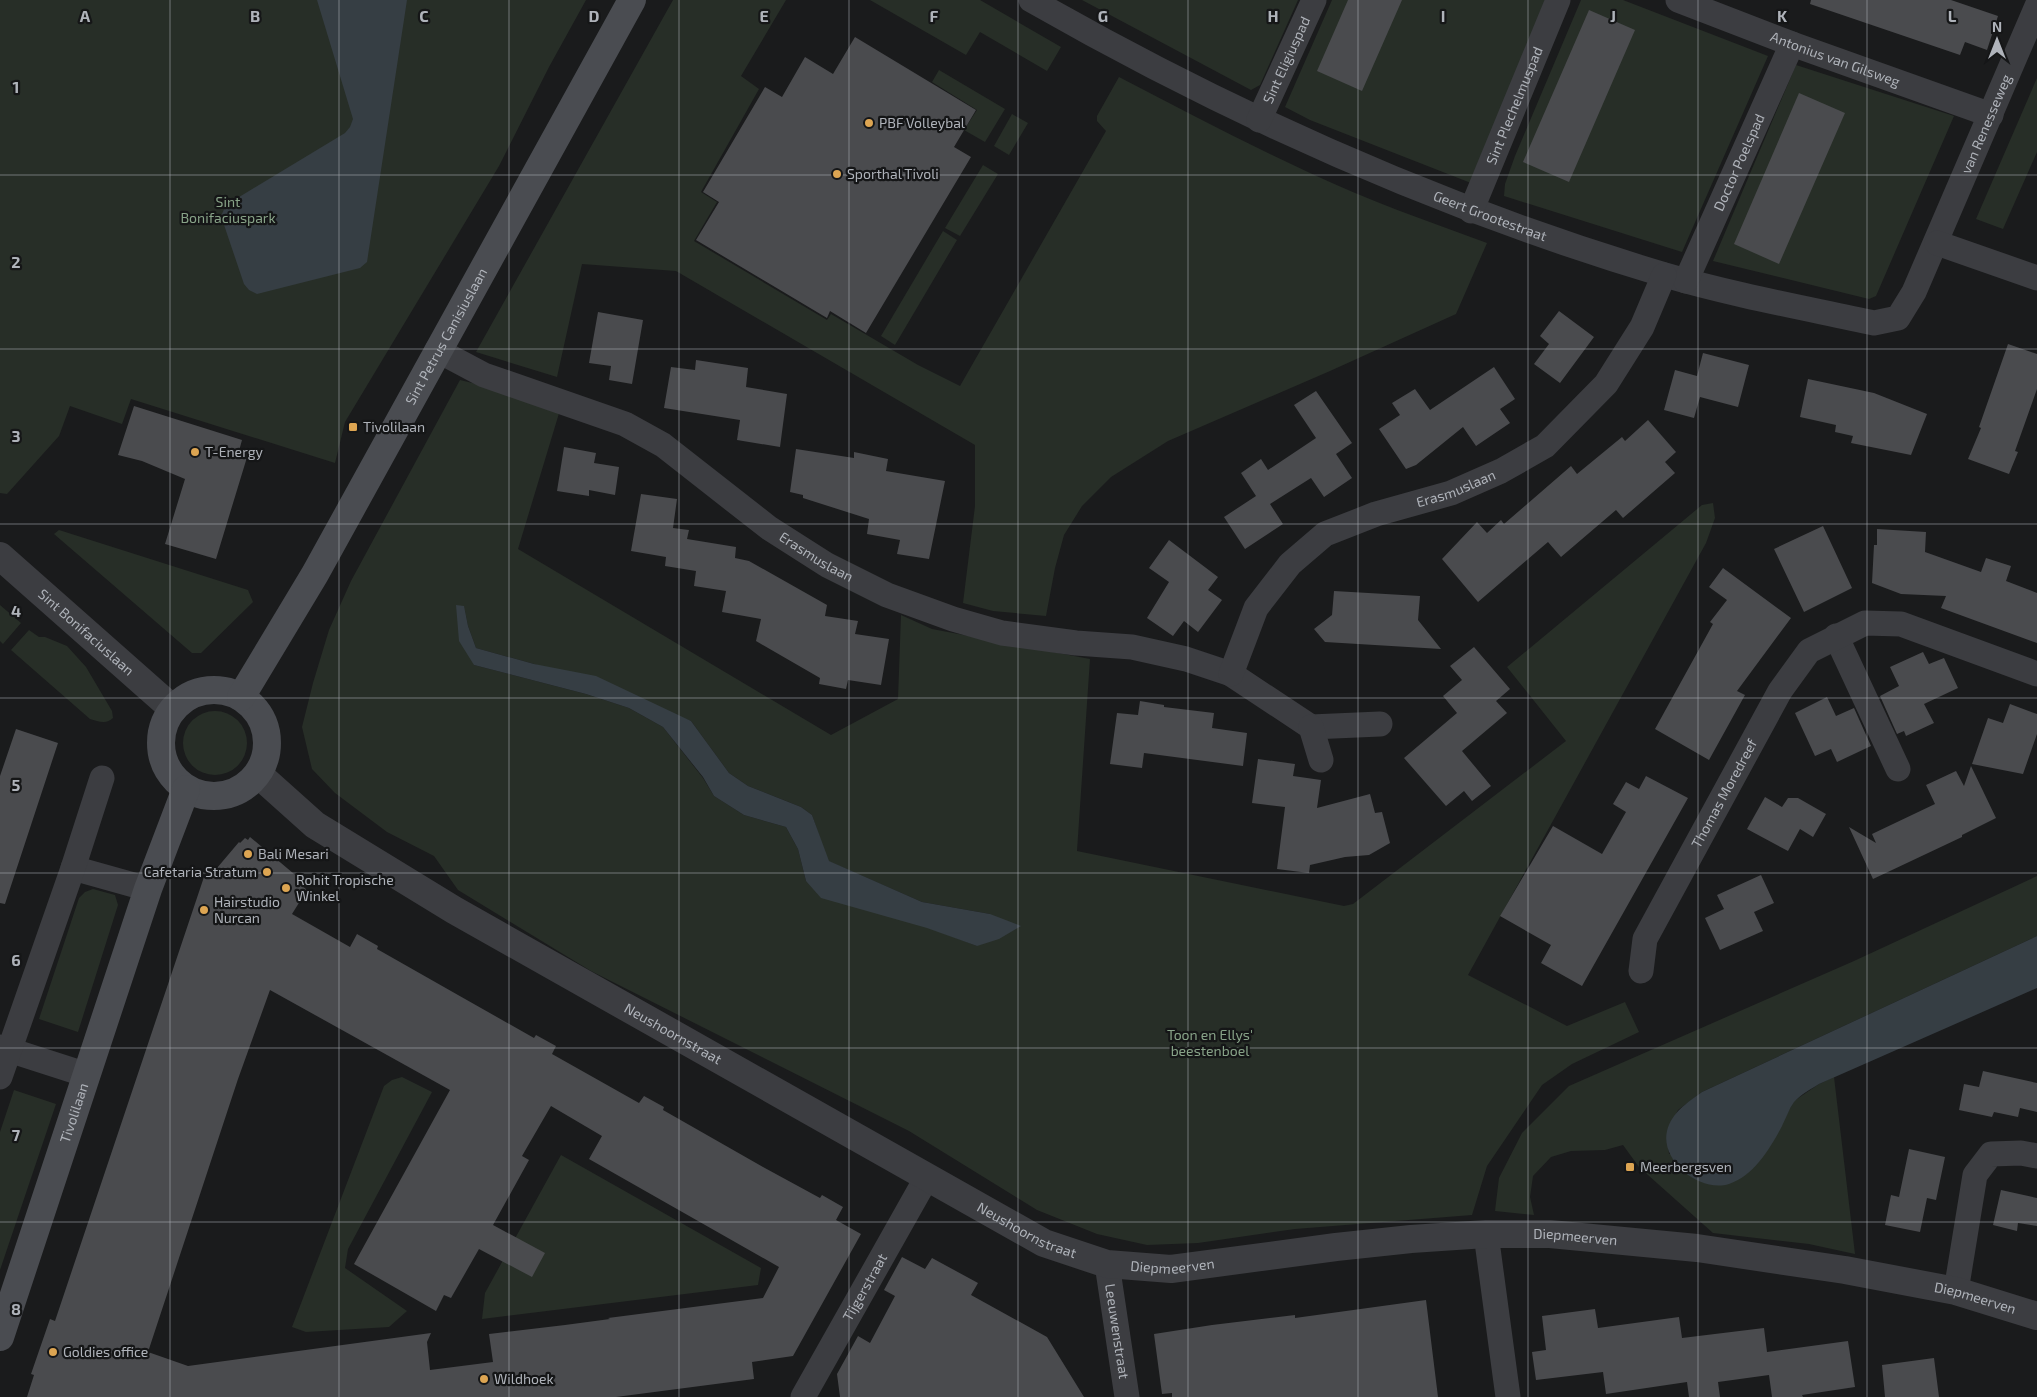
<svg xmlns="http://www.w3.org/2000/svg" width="2037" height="1397" font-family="'Exo 2',sans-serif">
<rect width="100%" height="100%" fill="#1a1b1c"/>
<path fill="#272e27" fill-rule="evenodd" d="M0 0H586L549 67 499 166 345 422 335 463 131 399 122 424 70 406 59 436 7 494 0 493Z
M673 0H786L741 76 759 89 701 192 717 202 694 241 827 320 831 314 918 365 960 386 1106 131 1097 121V116L1119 77C1182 110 1245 143 1310 173 1367 200 1427 221 1487 243L1456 314 1330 371 1168 441 1111 477 1082 506 1064 535 1055 568 1046 616 993 611 963 603 975 506V445L676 271 582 264 557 377 476 352Z
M870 0H980L1061 47 1047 71 980 32 966 55Z
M1082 0H1298L1260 85 1251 90Z
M1332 0H1545L1471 183 1310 120 1285 107Z
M1581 0H1623L1768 56 1682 252 1504 196 1505 184 1515 156Z
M1796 65 1954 116 1876 296 1869 299 1713 261Z
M939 70 1005 109 985 142 964 130 977 110 932 82Z
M2037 78V152L2003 229 1976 219Z
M1012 114 1028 123 1009 155 994 146Z
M983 165 998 174 960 236 945 228Z
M943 231 957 240 895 345 881 336Z
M460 380 497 389 560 410 518 549 831 735 898 699 901 615 932 629 1090 659 1077 851 1344 906 1353 904 1566 741 1507 667 1702 505 1713 503 1715 518 1706 543 1468 975 1567 1026 1625 1002 1639 1032 1572 1064 1542 1085 1487 1166 1472 1215 1295 1229 1198 1243 1147 1245 1097 1234 1037 1210 909 1131 591 971 458 890 434 856 387 832 335 793 312 769 302 727 313 683 329 630 351 581ZM464 606 468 626 476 648 534 664 691 721 729 773 748 786 801 807 812 815 828 861 922 902 990 914 977 946 806 881 798 849 786 827 744 815 714 796 703 778 663 727 629 708 586 694 474 665Z
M59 530 248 590 253 602 201 653H192L54 534Z
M0 605 21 623 3 644 0 641Z
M29 630 39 637H45L67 646 86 667 112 711 113 718C106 725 98 721 90 719L11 650Z
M183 743a32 32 0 1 1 64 0a32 32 0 1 1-64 0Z
M2037 876V936L1702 1092 1678 1110 1667 1132 1669 1154 1766 1152 1794 1101 1819 1084 1834 1077 1855 1254 1809 1244 1713 1233 1639 1167 1623 1145 1605 1150 1571 1151 1551 1157 1533 1176 1530 1197 1534 1215 1495 1211 1499 1178 1522 1133 1569 1086 1854 961Z
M93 889 115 895 118 905 78 1032 39 1019 79 898 85 892Z
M402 1077 432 1092 348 1249 345 1268 407 1311 389 1327 306 1332 292 1327 384 1086 392 1080Z
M14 1090 56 1104 0 1270V1132Z
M561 1155 761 1268 758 1285 482 1319 485 1293Z"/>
<path fill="#363e44" d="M317 0H407L367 262 360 268 257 294 249 290 244 284 221 216 226 205 345 133 350 127 353 119Z
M456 605 464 606 468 626 476 648 534 664 596 676 691 721 729 773 748 786 801 807 812 815 829 861 922 902 990 914 1021 926 999 939 977 946 927 928 821 898 806 881 798 849 786 827 744 815 714 796 703 777 663 727 629 708 586 694 474 665 459 641Z
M2037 936V988L1819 1084C1811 1089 1800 1095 1794 1102 1789 1109 1786 1118 1782 1126 1771 1147 1754 1176 1729 1184 1701 1193 1660 1162 1667 1131 1672 1112 1687 1103 1702 1092Z"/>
<path fill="#4a4b4e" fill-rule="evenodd" d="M1348 0H1402L1362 91 1317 71Z
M1811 0H1951L1998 16 1987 50 1965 42 1960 55 1810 4Z
M1589 10 1635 30 1569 182 1523 162Z
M855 37 976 110 954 147 971 157 866 333 830 311 827 318 696 240 719 202 703 192 765 87 782 97 805 57 833 74Z
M1799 93 1845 113 1779 264 1734 244Z
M1559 311 1594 337 1560 383 1534 364 1549 344 1540 336Z
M598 312 643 320 632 384 609 380 611 366 589 363Z
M2008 344 2037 354V389L2015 451 2018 452 2009 474 1968 459 1981 428 1979 427Z
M1703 353 1749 365 1738 407 1700 397 1694 418 1664 410 1675 370 1697 376Z
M696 360 748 368 746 387 787 394 780 447 737 440 740 420 664 408 671 367 695 370Z
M1494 367 1515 399 1500 409 1510 423 1476 446 1463 427 1416 465 1406 469 1379 429 1400 415 1392 403 1415 389 1430 410Z
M1808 379 1874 393 1927 414 1911 455 1851 443 1853 436 1835 432 1836 425 1800 417Z
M1316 391 1352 443 1336 454 1352 478 1324 497 1311 478 1270 504 1283 524 1245 549 1224 517 1256 496 1241 473 1261 459 1268 470 1316 438 1294 405Z
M134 406 242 440 239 451 248 454 216 559 165 544 185 479 142 461 118 455Z
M1648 420 1676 452 1665 462 1675 473 1623 518 1616 510 1561 557 1548 542 1478 602 1442 559 1477 522 1487 533 1501 520 1504 524 1571 466 1577 474 1622 437 1625 441Z
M564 447 596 453 594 463 619 467 615 495 589 490V496L557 491Z
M796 449 854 458V452L888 459 886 471 945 481 929 559 897 554 900 540 867 534 869 519 803 498V495L790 492Z
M641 494 677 499 673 528 689 530 687 539 736 547 735 558 749 561 827 605 825 616 858 621 855 634 889 639 881 685 848 680 846 689 819 684 820 678 756 641 761 619 722 612 726 591 694 586 696 571 665 566 666 557 631 551Z
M1823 526 1852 588 1804 612 1774 549Z
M1877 529 1926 532 1925 552 1981 572 1986 558 2011 566 2006 581 2037 593V643L1941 608 1946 596 1901 594 1872 583 1874 545H1877Z
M1169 540 1218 577 1208 590 1222 600 1198 632 1184 621 1173 636 1147 618 1169 582 1149 568Z
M1723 568 1791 618 1737 691 1745 695 1709 760 1655 729 1713 624 1710 622 1727 600 1709 587Z
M1334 591 1420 596 1418 620 1441 649 1325 642 1314 629 1332 615Z
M1474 647 1510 689 1496 701 1507 713 1462 751 1491 786 1472 801 1464 791 1446 806 1404 758 1457 713 1443 696 1462 680 1450 666Z
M1923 652 1929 664 1944 658 1958 688 1924 704 1934 723 1906 736 1904 731 1897 734 1880 696 1899 686 1890 667Z
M1827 697 1836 716 1854 708 1871 746 1837 762 1831 749 1815 756 1795 713Z
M1140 701 1164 705V707L1214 713 1212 728 1247 733 1243 766 1144 753 1142 768 1110 764 1117 713 1138 715Z
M2010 704 2037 714V734L2023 774 1972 764 1988 718 2003 723Z
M16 729 58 743 5 904 0 903V776Z
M1258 759 1295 764 1293 776 1321 780 1317 808 1370 794 1375 813 1382 812 1390 843 1369 855 1345 857 1310 865 1309 873 1277 869 1285 807 1252 803Z
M1971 766 1996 818 1962 835V837L1873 879 1849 827 1876 843 1872 834 1935 804 1926 785 1956 771 1964 786Z
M1646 776 1688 798 1582 986 1541 963 1551 945 1500 916 1553 826 1602 854 1626 812 1613 804 1626 782 1639 789Z
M1765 797 1782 807 1788 798H1798L1826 814 1813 837 1800 829 1788 851 1747 829Z
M250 837 300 879 299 883 307 890 292 914 350 947 357 934 378 946 377 949 458 995 534 1038 536 1035 556 1046 552 1054 639 1103 644 1096 664 1107 663 1110 763 1167 820 1198 822 1195 843 1207 836 1220 861 1234 793 1356 752 1362 754 1379 616 1397H27L34 1375 31 1374 50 1319 55 1321 208 865 217 868 239 842 240 843 245 838 248 840ZM270 990 450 1090 354 1264 436 1311 444 1295 451 1298 479 1249 532 1277 545 1253 493 1225 529 1160 522 1156 551 1106 602 1136 589 1159 779 1267 763 1298 608 1318 610 1319 565 1325 489 1334 493 1362 430 1370 427 1342 431 1333 188 1366 148 1352 238 1079Z
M1761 875 1774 903 1754 912 1763 931 1720 950 1705 918 1724 909 1717 895Z
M1983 1071 2037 1083V1112L2020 1108 2018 1117 1994 1112 1992 1117 1959 1110 1964 1084 1979 1087Z
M1909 1149 1945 1157 1936 1200 1927 1198 1920 1232 1885 1225 1891 1195 1899 1197Z
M2001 1190 2037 1198V1226L2018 1223 2017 1231 1993 1225Z
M902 1257 925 1269 932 1258 978 1283 971 1295 1047 1337 1084 1397H840L837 1374 858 1336 870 1343 895 1296 884 1290Z
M1426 1300 1438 1397H1172V1393L1162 1394 1154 1334 1212 1325 1295 1315V1318Z
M1595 1309 1598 1328 1679 1317 1682 1338 1764 1328 1767 1352 1848 1341 1855 1387 1802 1395 1803 1397H1772L1769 1375 1718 1382 1720 1397H1689L1687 1382 1606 1394 1603 1372 1536 1380 1532 1352 1546 1350 1542 1316Z
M1934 1358 1939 1397H1885L1882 1365Z"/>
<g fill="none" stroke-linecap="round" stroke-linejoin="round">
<g stroke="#3c3d41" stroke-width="25">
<path id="s1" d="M1031 0C1232 115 1443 209 1665 275 1733 295 1805 308 1874 323L1898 318 1914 292 2037 6"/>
<path id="s2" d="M1678 0 1792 44 1991 115"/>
<path id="s3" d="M1259 120 1314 0"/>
<path id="s4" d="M1471 211 1558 0"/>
<path d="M1937 243 2037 278"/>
<path id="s5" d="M1686 281 1792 44"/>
<path id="s6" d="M437 350 484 375 625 424 663 445 769 528 827 565 887 595 953 619 1002 633 1076 643 1132 647 1186 659 1231 674 1311 727 1380 724"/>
<path d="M1836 636 1898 769"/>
<path id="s7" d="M1231 674 1256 608 1290 564 1325 534 1376 514 1451 493 1501 471 1545 446 1606 384 1642 327 1664 275"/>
<path d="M1311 727 1321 760"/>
<path d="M73 868 148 889"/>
<path id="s8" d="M1641 971 1645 939 1780 691 1809 651 1865 623 1901 624 2037 674"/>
<path d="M0 1047 87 1075"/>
<path d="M0 1077 73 868 102 778"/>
<path d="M1486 1234 1508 1397"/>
<path id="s9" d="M1107 1264 1127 1397"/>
<path d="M1956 1291 1975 1175 1991 1154 2021 1153 2037 1156"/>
<path id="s10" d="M803 1397 927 1177"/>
</g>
<g stroke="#3c3d41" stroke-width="28">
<path id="s11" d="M0 556 173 709"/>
<path id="s12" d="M258 774 315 825 454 910 1044 1243 1107 1264 1171 1269 1336 1247 1411 1239 1486 1234H1550L1697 1248 1845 1270 1956 1291 2037 1316"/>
</g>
<g stroke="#4a4c51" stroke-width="28">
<circle cx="214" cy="743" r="53"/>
<path id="s13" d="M241 697 315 574 632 0"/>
<path id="s14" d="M0 1337 148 889 186 789"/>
</g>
</g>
<path fill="none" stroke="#afb3ba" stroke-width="1" stroke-opacity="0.55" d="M170 0V1397M339 0V1397M509 0V1397M679 0V1397M849 0V1397M1018 0V1397M1188 0V1397M1358 0V1397M1528 0V1397M1698 0V1397M1867 0V1397M0 175H2037M0 349H2037M0 524H2037M0 698H2037M0 873H2037M0 1048H2037M0 1222H2037"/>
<g fill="#dda552" stroke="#151617" stroke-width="2">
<circle cx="869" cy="123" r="5"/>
<circle cx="837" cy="174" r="5"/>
<rect x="348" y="422" width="10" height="10" rx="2.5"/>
<circle cx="195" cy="452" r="5"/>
<circle cx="248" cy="854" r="5"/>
<circle cx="267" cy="872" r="5"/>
<circle cx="286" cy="888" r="5"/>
<circle cx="204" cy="910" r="5"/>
<rect x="1625" y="1162" width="10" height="10" rx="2.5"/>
<circle cx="53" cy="1352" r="5"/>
<circle cx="484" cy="1379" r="5"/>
</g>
<g text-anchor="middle" stroke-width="4.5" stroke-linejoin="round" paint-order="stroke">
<g font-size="14" fill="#afb3ba" stroke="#151617">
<text dy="5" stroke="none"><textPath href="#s2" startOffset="168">Antonius van Gilsweg</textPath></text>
<text dy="5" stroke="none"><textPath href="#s3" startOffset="66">Sint Eligiuspad</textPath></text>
<text dy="5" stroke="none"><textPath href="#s4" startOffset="114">Sint Plechelmuspad</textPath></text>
<text dy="5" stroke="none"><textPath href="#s1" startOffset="1145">van Renesseweg</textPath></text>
<text dy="5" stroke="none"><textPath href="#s5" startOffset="130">Doctor Poelspad</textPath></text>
<text dy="5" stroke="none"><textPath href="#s1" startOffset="508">Geert Grootestraat</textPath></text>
<text dy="5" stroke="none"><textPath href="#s13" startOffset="415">Sint Petrus Canisiuslaan</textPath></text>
<text dy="5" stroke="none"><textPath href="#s7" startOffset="311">Erasmuslaan</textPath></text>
<text dy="5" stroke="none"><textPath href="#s6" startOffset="436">Erasmuslaan</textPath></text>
<text dy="5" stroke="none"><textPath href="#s11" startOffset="115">Sint Bonifaciuslaan</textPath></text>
<text dy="5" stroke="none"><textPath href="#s8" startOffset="198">Thomas Moredreef</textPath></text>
<text dy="5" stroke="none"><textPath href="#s12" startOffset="491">Neushoornstraat</textPath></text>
<text dy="5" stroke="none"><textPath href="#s14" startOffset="236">Tivolilaan</textPath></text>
<text dy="5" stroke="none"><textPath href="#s12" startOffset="896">Neushoornstraat</textPath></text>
<text dy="5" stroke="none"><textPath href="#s12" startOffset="1454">Diepmeerven</textPath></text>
<text dy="5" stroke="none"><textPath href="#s12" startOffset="1049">Diepmeerven</textPath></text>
<text dy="5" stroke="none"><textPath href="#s10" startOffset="126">Tijgerstraat</textPath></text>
<text dy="5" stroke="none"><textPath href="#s12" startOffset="1859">Diepmeerven</textPath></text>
<text dy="5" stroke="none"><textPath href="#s9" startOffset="68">Leeuwenstraat</textPath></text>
</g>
<g font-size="14" fill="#afb3ba" stroke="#151617" text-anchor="start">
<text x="879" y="128">PBF Volleybal</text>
<text x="847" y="179">Sporthal Tivoli</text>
<text x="363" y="432">Tivolilaan</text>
<text x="205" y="457">T-Energy</text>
<text x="258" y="859">Bali Mesari</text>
<text x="257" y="877" text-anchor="end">Cafetaria Stratum</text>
<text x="296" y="885">Rohit Tropische<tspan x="296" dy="16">Winkel</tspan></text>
<text x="214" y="907">Hairstudio<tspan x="214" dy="16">Nurcan</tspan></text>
<text x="1640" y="1172">Meerbergsven</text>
<text x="63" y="1357">Goldies office</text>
<text x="494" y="1384">Wildhoek</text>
</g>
<g font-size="14" fill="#88a388" stroke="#151617">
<text x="228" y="207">Sint<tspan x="228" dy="16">Bonifaciuspark</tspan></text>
<text x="1210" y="1040">Toon en Ellys'<tspan x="1210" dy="16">beestenboel</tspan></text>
</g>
</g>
<g font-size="16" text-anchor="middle" font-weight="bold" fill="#afb3ba" stroke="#151617" stroke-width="4.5" stroke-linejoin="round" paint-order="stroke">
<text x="85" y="22">A</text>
<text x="255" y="22">B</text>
<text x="424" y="22">C</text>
<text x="594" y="22">D</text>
<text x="764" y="22">E</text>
<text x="934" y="22">F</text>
<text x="1103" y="22">G</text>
<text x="1273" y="22">H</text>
<text x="1443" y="22">I</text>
<text x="1613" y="22">J</text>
<text x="1782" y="22">K</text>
<text x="1952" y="22">L</text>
<text x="16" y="93">1</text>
<text x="16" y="268">2</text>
<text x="16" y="442">3</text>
<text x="16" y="617">4</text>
<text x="16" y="791">5</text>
<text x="16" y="966">6</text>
<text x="16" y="1141">7</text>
<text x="16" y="1315">8</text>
</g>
<g transform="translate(1997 40)" stroke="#151617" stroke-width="4" paint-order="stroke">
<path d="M0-4L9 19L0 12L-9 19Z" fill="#afb3ba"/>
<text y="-8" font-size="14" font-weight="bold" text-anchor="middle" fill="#afb3ba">N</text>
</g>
</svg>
